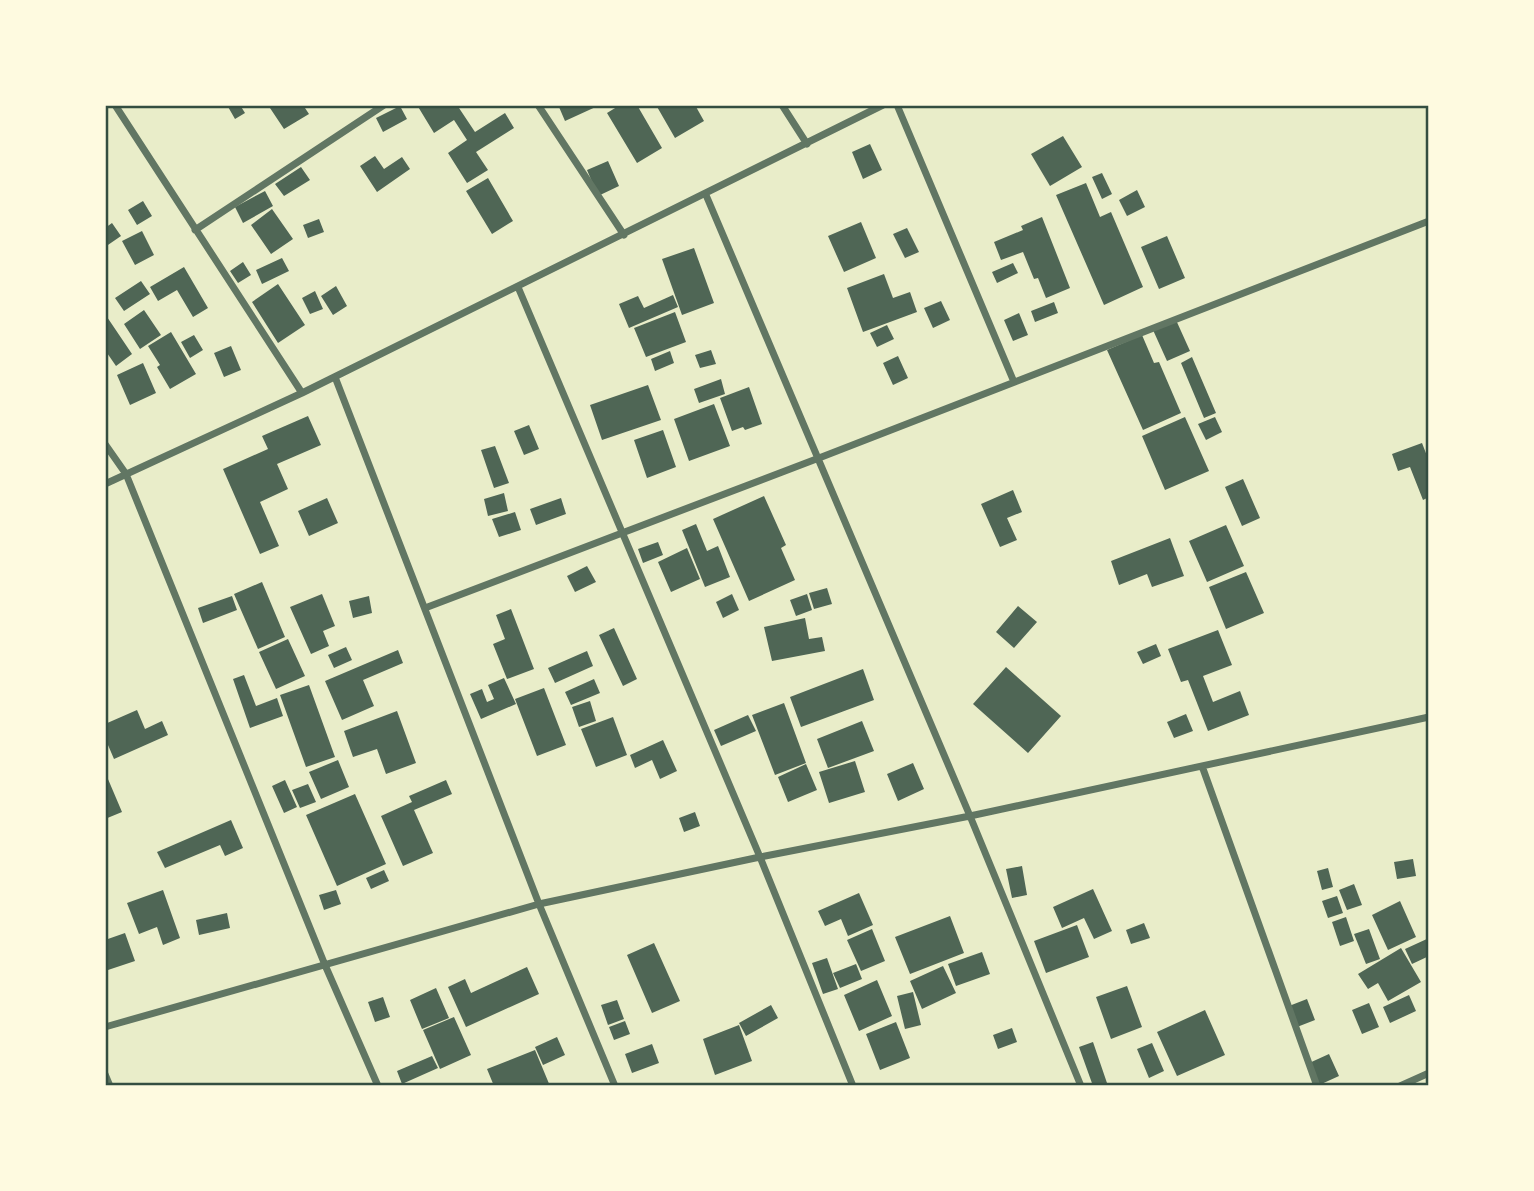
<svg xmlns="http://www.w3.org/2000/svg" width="1534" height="1191" font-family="'Fira Sans Condensed',sans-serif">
<rect width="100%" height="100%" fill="#e9edc9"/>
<path fill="#4f6655" d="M227 105H240L245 113 235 119Z
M268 105H303L309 114 284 129Z
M417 105H457L475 132 505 113 514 128 476 152 488 170 467 183 448 153 467 140 454 120 434 133Z
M563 105H600L565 121 559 107Z
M620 105H637L662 148 637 163 607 113Z
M656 105H695L704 121 675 138Z
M400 106 407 119 383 132 376 118Z
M1063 136 1082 167 1050 186 1031 154Z
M870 144 882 170 863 179 852 152Z
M375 156 384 169 402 157 410 169 377 192 360 166Z
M608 161 619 186 598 196 587 170Z
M301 167 310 180 284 196 275 184Z
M1102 173 1112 194 1102 199 1092 177Z
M488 178 513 221 492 234 466 191Z
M1086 183 1100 217 1111 212 1143 287 1104 305 1056 195Z
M1137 190 1145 207 1127 216 1119 200Z
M265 191 273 206 243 223 235 207Z
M143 201 152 216 137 225 128 210Z
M272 209 293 239 271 254 251 225Z
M1042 217 1070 288 1046 298 1038 278 1034 279 1023 252 1001 260 994 242 1023 230 1021 226Z
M319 219 324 232 308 238 303 225Z
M861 222 876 258 844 272 828 236Z
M112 223 121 236 105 247V228Z
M907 228 919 252 905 258 893 234Z
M142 231 154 255 135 265 122 241Z
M1167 236 1185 278 1159 289 1141 247Z
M694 248 714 303 682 315 662 259Z
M282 258 289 271 262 284 256 270Z
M243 262 251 275 238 283 230 271Z
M1013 263 1018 273 997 283 992 272Z
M184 267 208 308 193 317 177 290 158 301 150 287Z
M884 274 893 298 910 292 917 312 863 332 847 288Z
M141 281 150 294 124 311 115 298Z
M278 284 305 325 278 343 252 302Z
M336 286 347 306 333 315 321 296Z
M315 291 323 309 310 314 302 298Z
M673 295 678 307 629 328 619 304 638 296 644 308Z
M941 301 950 320 933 328 924 308Z
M1054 302 1058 313 1035 322 1031 311Z
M144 310 161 335 140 349 124 324Z
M675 312 686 342 646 357 634 328Z
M1019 313 1028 335 1013 341 1004 320Z
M105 314 132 354 116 366 105 350Z
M1176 320 1190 351 1167 361 1153 330Z
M887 325 894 339 877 347 870 333Z
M171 332 196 374 170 389 157 367 160 365 148 346Z
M194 335 203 350 190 358 181 342Z
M1142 335 1154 363 1159 362 1181 413 1143 430 1107 350Z
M231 346 241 370 224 377 214 353Z
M711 350 716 364 700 368 695 355Z
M670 351 674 363 655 371 651 359Z
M898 356 908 378 893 385 883 363Z
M1192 357 1216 413 1204 418 1181 363Z
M143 363 156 393 130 405 117 375Z
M721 379 725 394 699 403 694 389Z
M648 385 661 420 602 440 590 405Z
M749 387 762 424 745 430 743 427 732 431 720 398Z
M714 404 730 446 689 461 674 419Z
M308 416 321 445 277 464 288 489 260 502 279 546 260 554 223 469 268 449 262 436Z
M1185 417 1209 471 1165 490 1142 436Z
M1215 417 1222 432 1206 440 1198 424Z
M529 425 539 449 524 455 514 431Z
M663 430 676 467 647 478 634 440Z
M1422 443 1429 461V497L1423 500 1410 467 1398 471 1392 454Z
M495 446 509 483 494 488 481 450Z
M1243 479 1260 518 1242 526 1225 487Z
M1013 490 1022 512 1007 518 1017 540 1000 547 981 504Z
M504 493 508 511 488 516 484 499Z
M764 496 786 545 781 548 795 580 749 601 713 519Z
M327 498 338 523 309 536 298 511Z
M561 498 566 514 536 525 530 509Z
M515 512 521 530 499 537 492 519Z
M696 524 707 551 718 546 730 577 705 587 682 530Z
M1226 525 1244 566 1207 582 1189 541Z
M1170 538 1184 576 1152 587 1147 574 1119 585 1111 561Z
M658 542 663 555 643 563 638 549Z
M687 548 700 579 671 592 658 562Z
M587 566 596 582 575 592 567 576Z
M1246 572 1264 613 1226 629 1209 587Z
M262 582 285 637 258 649 234 594Z
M827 588 832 604 814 609 809 593Z
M322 594 335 626 323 631 329 646 311 654 290 607Z
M732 594 739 610 723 618 716 602Z
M807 594 812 610 796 616 790 600Z
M232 596 237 610 203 623 198 608Z
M369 596 372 613 353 618 349 601Z
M1018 606 1037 622 1014 648 996 632Z
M511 609 534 669 507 679 493 644 505 639 496 615Z
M805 618 809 639 822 637 825 651 772 661 764 627Z
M614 628 637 679 623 686 599 635Z
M1218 630 1232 665 1203 676 1213 702 1240 691 1249 715 1208 731 1188 680 1181 682 1168 649Z
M288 639 305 676 276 689 259 652Z
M1156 644 1161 656 1143 664 1137 652Z
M346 647 352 660 334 668 328 655Z
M398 650 403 663 363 680 374 706 342 720 325 681Z
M587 651 593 666 555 683 548 668Z
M1006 667 1061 716 1028 753 973 704Z
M863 669 874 700 801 727 790 697Z
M244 675 256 706 277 698 283 716 250 728 233 679Z
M504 678 516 704 481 719 470 694 482 689 487 702 494 699 488 685Z
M594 679 600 693 571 705 565 692Z
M309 685 335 757 306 767 280 695Z
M544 688 566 745 537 756 515 699Z
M590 701 596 721 579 727 572 707Z
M784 703 806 763 775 775 752 715Z
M137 710 145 729 162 721 168 735 114 759 105 738V724Z
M397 711 416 763 386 774 377 749 353 757 344 731Z
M1186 714 1193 731 1174 738 1167 722Z
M748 715 756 731 721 746 714 730Z
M613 717 627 755 596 767 581 729Z
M862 721 874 751 828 768 817 739Z
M663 740 677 771 660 779 652 760 635 768 630 755Z
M338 760 349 787 321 799 309 772Z
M855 761 865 792 829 803 819 772Z
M913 763 924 789 898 801 887 774Z
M806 764 817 790 788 802 778 777Z
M105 772 122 812 105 819Z
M285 780 297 807 284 813 272 786Z
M446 780 452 794 414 810 433 853 403 866 381 816 412 802 409 796Z
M308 784 316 802 300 808 292 790Z
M355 794 386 864 337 886 306 815Z
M695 812 700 826 684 832 679 818Z
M231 820 243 848 225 856 220 845 165 868 157 852Z
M1413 859 1416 876 1397 879 1394 862Z
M1022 866 1027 895 1012 898 1006 869Z
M1328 868 1333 887 1322 890 1317 871Z
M384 870 389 881 371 889 366 878Z
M1354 884 1362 905 1347 910 1339 890Z
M1093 889 1112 931 1094 939 1084 918 1062 928 1053 907Z
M163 890 180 938 163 945 157 927 139 934 127 903Z
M336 890 341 904 324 910 319 895Z
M859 893 873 925 848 936 841 919 825 926 818 911Z
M1337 896 1343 913 1328 918 1322 901Z
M1400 901 1416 937 1388 950 1372 915Z
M227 913 230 928 199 935 196 920Z
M950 916 964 953 910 974 895 937Z
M1346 917 1354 941 1340 946 1332 922Z
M1144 923 1150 938 1131 944 1126 930Z
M1077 925 1089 957 1046 973 1034 941Z
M872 929 885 961 861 971 847 940Z
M1369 929 1380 959 1366 964 1354 934Z
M125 933 135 961 105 971V940Z
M1429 938V956L1412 964 1405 949Z
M654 943 680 1001 652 1013 627 955Z
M1401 948 1421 982 1388 1001 1378 983 1368 989 1358 974Z
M982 952 990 974 956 986 948 964Z
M827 958 838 989 823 994 812 963Z
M856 964 862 979 840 988 833 973Z
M943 966 956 993 922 1009 910 981Z
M527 967 539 994 466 1027 448 987 465 979 471 993Z
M877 980 892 1016 859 1031 844 995Z
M1127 986 1142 1027 1111 1039 1096 997Z
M436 988 449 1018 422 1029 410 1000Z
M913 992 921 1025 905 1029 897 996Z
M1409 995 1416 1011 1390 1023 1383 1007Z
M383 997 390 1017 375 1022 368 1002Z
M1307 999 1315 1020 1297 1027 1289 1006Z
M617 1000 624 1019 608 1025 601 1005Z
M1369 1003 1379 1027 1362 1034 1352 1010Z
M771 1005 778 1018 746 1036 739 1023Z
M1205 1010 1225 1055 1177 1076 1157 1032Z
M454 1017 471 1055 440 1069 423 1030Z
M625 1021 630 1034 614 1040 609 1027Z
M896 1022 910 1058 880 1070 866 1034Z
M739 1025 752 1061 715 1075 703 1039Z
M1012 1028 1017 1042 998 1049 993 1035Z
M557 1037 565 1055 543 1065 535 1047Z
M1093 1042 1107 1083 1099 1086H1093L1079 1047Z
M1152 1043 1164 1071 1149 1078 1137 1049Z
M652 1044 659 1063 632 1073 625 1054Z
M535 1050 550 1086H494L487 1069Z
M1329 1054 1339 1076 1317 1086 1307 1064Z
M432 1056 438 1068 402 1084 397 1071Z"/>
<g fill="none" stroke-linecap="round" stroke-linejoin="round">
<path stroke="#617663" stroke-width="7" d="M115 105 302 393
M538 105 624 235
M782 105 807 144
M897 105 1014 382
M706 195 970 816 1081 1086
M195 230 384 105
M518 287 760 857 853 1086
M335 377 539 904 615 1086
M105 444 126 474 325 965 378 1086
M105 484 302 393 883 105
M425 608 819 458 1429 221
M1202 766 1317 1086
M105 1027 539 904 760 857 970 816 1429 717
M105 1074 110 1086
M1400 1086 1429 1073"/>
</g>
<rect width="1534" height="1191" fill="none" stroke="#fefae0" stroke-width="214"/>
<rect x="107" y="107" width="1320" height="977" fill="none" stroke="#344e41" stroke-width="2.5"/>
</svg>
